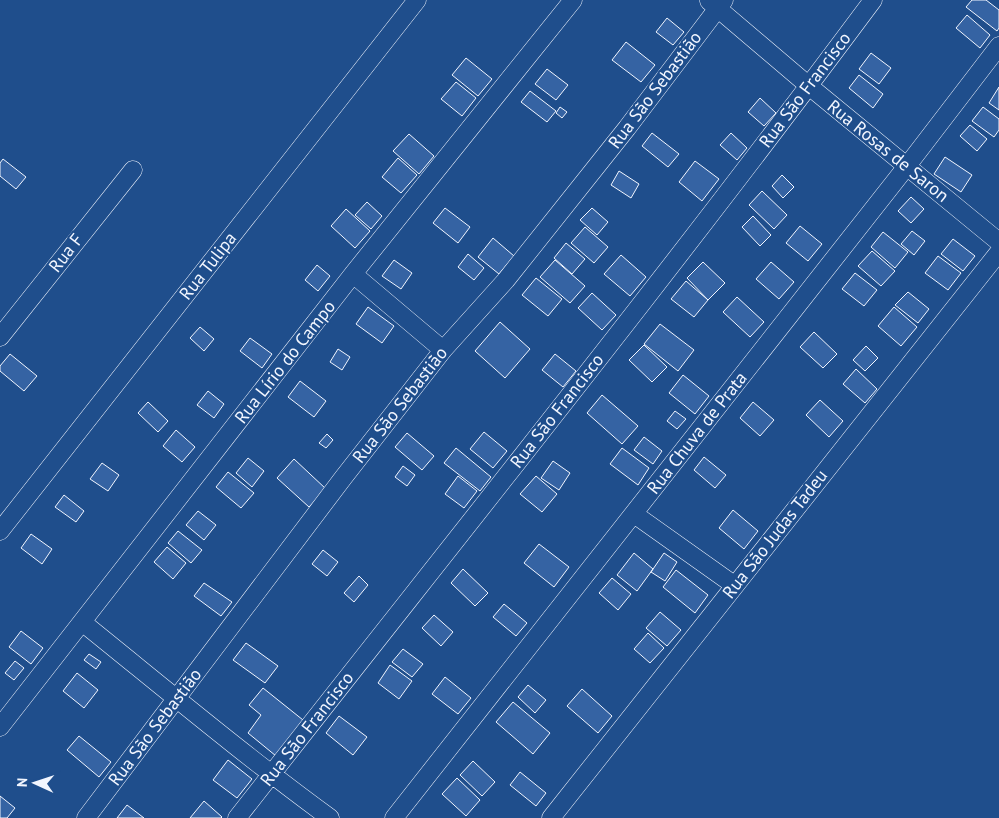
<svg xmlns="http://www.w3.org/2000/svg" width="999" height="818" font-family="'PT Sans',sans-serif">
<rect width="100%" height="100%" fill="#1f4e8c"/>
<path fill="#3563a3" stroke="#f2f6ff" d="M972 0H986L999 10V28L997 31 966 7Z
M967 15 990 35 980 48 956 28Z
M667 18 684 32 673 45 656 32Z
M626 42 655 65 641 82 612 60Z
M871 53 891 68 879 84 859 69Z
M466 58 492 79 478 96 452 75Z
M547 69 568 85 556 100 535 84Z
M859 75 883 94 873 108 849 88Z
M456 82 476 98 462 116 441 99Z
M999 87V110L989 103Z
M530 91 556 111 547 122 521 102Z
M760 98 776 113 764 126 748 112Z
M560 107 567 112 562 118 556 113Z
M983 107 999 119V130L994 137 972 121Z
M970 125 987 139 977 151 960 136Z
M652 133 679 154 668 167 642 146Z
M731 133 747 148 737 160 720 145Z
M409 134 434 156 419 174 393 151Z
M945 157 972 175 961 192 934 174Z
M398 158 417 175 401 193 382 177Z
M3 159 26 177 16 189 0 176V163Z
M695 161 719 179 702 201 679 182Z
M619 171 639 184 631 198 611 185Z
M782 175 794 187 783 198 772 186Z
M762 191 787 215 774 229 749 205Z
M911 197 924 209 911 223 898 211Z
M367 202 382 216 371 229 355 215Z
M445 208 470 227 458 243 433 223Z
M592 208 608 222 597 235 580 220Z
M346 209 370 231 355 248 331 226Z
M753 216 771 235 760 246 742 227Z
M800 226 822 244 808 261 786 243Z
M585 227 608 247 594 263 571 243Z
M912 231 925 241 914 255 901 244Z
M883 232 908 252 895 268 871 247Z
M493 238 514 256 499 274 478 257Z
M953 239 975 256 963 271 941 254Z
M566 243 585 259 572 274 554 258Z
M872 251 895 271 881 286 858 266Z
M468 254 484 268 474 280 458 267Z
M621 255 646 277 630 296 604 274Z
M938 256 961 273 948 290 925 273Z
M394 260 412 273 401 289 382 276Z
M555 260 585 286 570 303 540 277Z
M703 262 725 283 708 300 687 278Z
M771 262 794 282 779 299 756 279Z
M317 265 330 276 318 291 305 280Z
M855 273 877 290 864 306 842 289Z
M536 278 562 299 548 316 522 295Z
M686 281 708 300 694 317 671 299Z
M908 292 929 309 918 323 895 305Z
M592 293 616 315 602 330 578 308Z
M737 297 764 322 750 337 723 312Z
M368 307 394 326 382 343 356 324Z
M894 307 917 327 901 346 878 326Z
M500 322 530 349 505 378 475 351Z
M660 324 694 350 678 371 644 344Z
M200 327 214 339 204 351 190 338Z
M814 332 837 354 823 368 800 347Z
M250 338 272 354 262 368 240 351Z
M644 345 667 367 652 382 629 360Z
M866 346 878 358 865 371 853 360Z
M338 349 350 357 342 370 330 362Z
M10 354 37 376 24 391 0 371V366Z
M555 354 576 371 563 387 542 370Z
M856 369 877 389 865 403 843 384Z
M683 375 709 396 695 414 669 393Z
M300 381 326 401 314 417 288 397Z
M208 391 224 404 214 418 197 405Z
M602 395 638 426 622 444 587 413Z
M820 400 843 421 829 437 806 415Z
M148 402 168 421 158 432 138 413Z
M753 402 774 420 760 436 740 418Z
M675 411 686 419 677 429 667 421Z
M176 430 195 447 182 462 163 446Z
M484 432 507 451 493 468 470 449Z
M407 433 434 456 422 470 395 447Z
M327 434 333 440 326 448 319 443Z
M644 437 662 451 653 464 634 450Z
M456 448 491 477 480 491 444 463Z
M622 448 649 468 638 485 610 464Z
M704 457 726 475 715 488 694 470Z
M248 458 264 471 252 487 236 473Z
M294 459 326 489 309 507 277 478Z
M553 461 570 473 559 490 541 478Z
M102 463 119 475 108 491 90 479Z
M403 466 415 475 407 486 395 477Z
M228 472 254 493 241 508 216 487Z
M458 476 477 491 464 508 445 494Z
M536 476 557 494 542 512 520 494Z
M64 495 84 511 76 522 55 507Z
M733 510 758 531 744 549 719 528Z
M198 511 216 525 204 540 186 525Z
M178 531 202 550 191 563 168 543Z
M31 534 52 549 42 564 21 548Z
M539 544 569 567 554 587 524 563Z
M167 547 186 563 173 579 154 562Z
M323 550 338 562 327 576 312 564Z
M634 553 653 569 637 591 617 575Z
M664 553 677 562 665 581 651 572Z
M463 569 488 593 475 606 451 583Z
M676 570 708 595 695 613 663 587Z
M359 576 368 585 354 602 344 593Z
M612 578 631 594 618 610 599 593Z
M204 583 232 602 221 616 194 596Z
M504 604 527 623 516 636 493 617Z
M660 612 681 630 667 646 646 628Z
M434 615 453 632 441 646 422 628Z
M21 631 43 648 31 664 9 647Z
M648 633 664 648 650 663 634 649Z
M246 643 278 666 265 683 233 660Z
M403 649 423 664 412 677 392 662Z
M89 654 101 662 96 669 84 660Z
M15 661 24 668 14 680 5 673Z
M390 665 412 681 399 699 378 683Z
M77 673 98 690 84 708 63 691Z
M445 677 471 698 458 714 432 694Z
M528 685 546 700 535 713 518 697Z
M263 688 303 720 276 756 248 733 261 715 249 705Z
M582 689 612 716 598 733 567 706Z
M513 702 550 733 533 754 496 722Z
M339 716 367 737 353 755 326 733Z
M79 736 111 762 99 777 67 750Z
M228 760 252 779 237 798 213 780Z
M473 761 495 782 482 796 460 775Z
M520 772 546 793 536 806 510 785Z
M457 778 480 800 466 816 442 794Z
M0 796 15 808 7 818H0Z
M204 801 222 817 221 818H190Z
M127 805 144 818H117Z"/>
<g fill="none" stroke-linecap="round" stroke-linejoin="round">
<defs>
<path id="street" d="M709 1 809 86 999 242
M353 274 443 350
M0 337 133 170
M634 514 734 585
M0 531 417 0
M82 622C164 688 245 756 330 818
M0 727 353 274 573 0
M86 818 343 478 443 350 506 280 627 128 724 0
M237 818C450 546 667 277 873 0
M394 818 907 166 999 46
M551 818 999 252"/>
</defs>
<use href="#street" stroke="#f2f6ff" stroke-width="19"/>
<use href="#street" stroke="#1f4e8c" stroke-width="18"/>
</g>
<g text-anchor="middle" stroke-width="4" stroke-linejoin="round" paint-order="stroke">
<g font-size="18" fill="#f2f6ff" stroke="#1f4e8c">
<text transform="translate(655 90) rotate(-53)" y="6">Rua São Sebastião</text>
<text transform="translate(805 90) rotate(-53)" y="6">Rua São Francisco</text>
<text transform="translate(888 151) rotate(39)" y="6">Rua Rosas de Saron</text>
<text transform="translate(66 253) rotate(-52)" y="6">Rua F</text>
<text transform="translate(208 266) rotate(-52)" y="6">Rua Tulipa</text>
<text transform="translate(285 362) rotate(-52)" y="6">Rua Lírio do Campo</text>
<text transform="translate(400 405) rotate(-52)" y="6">Rua São Sebastião</text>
<text transform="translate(557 411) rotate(-52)" y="6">Rua São Francisco</text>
<text transform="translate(697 433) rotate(-52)" y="6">Rua Chuva de Prata</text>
<text transform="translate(775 534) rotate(-52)" y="6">Rua São Judas Tadeu</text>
<text transform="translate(155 727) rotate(-53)" y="6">Rua São Sebastião</text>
<text transform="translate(307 729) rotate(-52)" y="6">Rua São Francisco</text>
</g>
</g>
<g transform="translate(35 783) rotate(273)" stroke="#1f4e8c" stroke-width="4" paint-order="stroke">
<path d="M0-4L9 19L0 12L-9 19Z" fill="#f2f6ff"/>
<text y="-8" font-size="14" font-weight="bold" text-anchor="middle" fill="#f2f6ff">N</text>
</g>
</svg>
